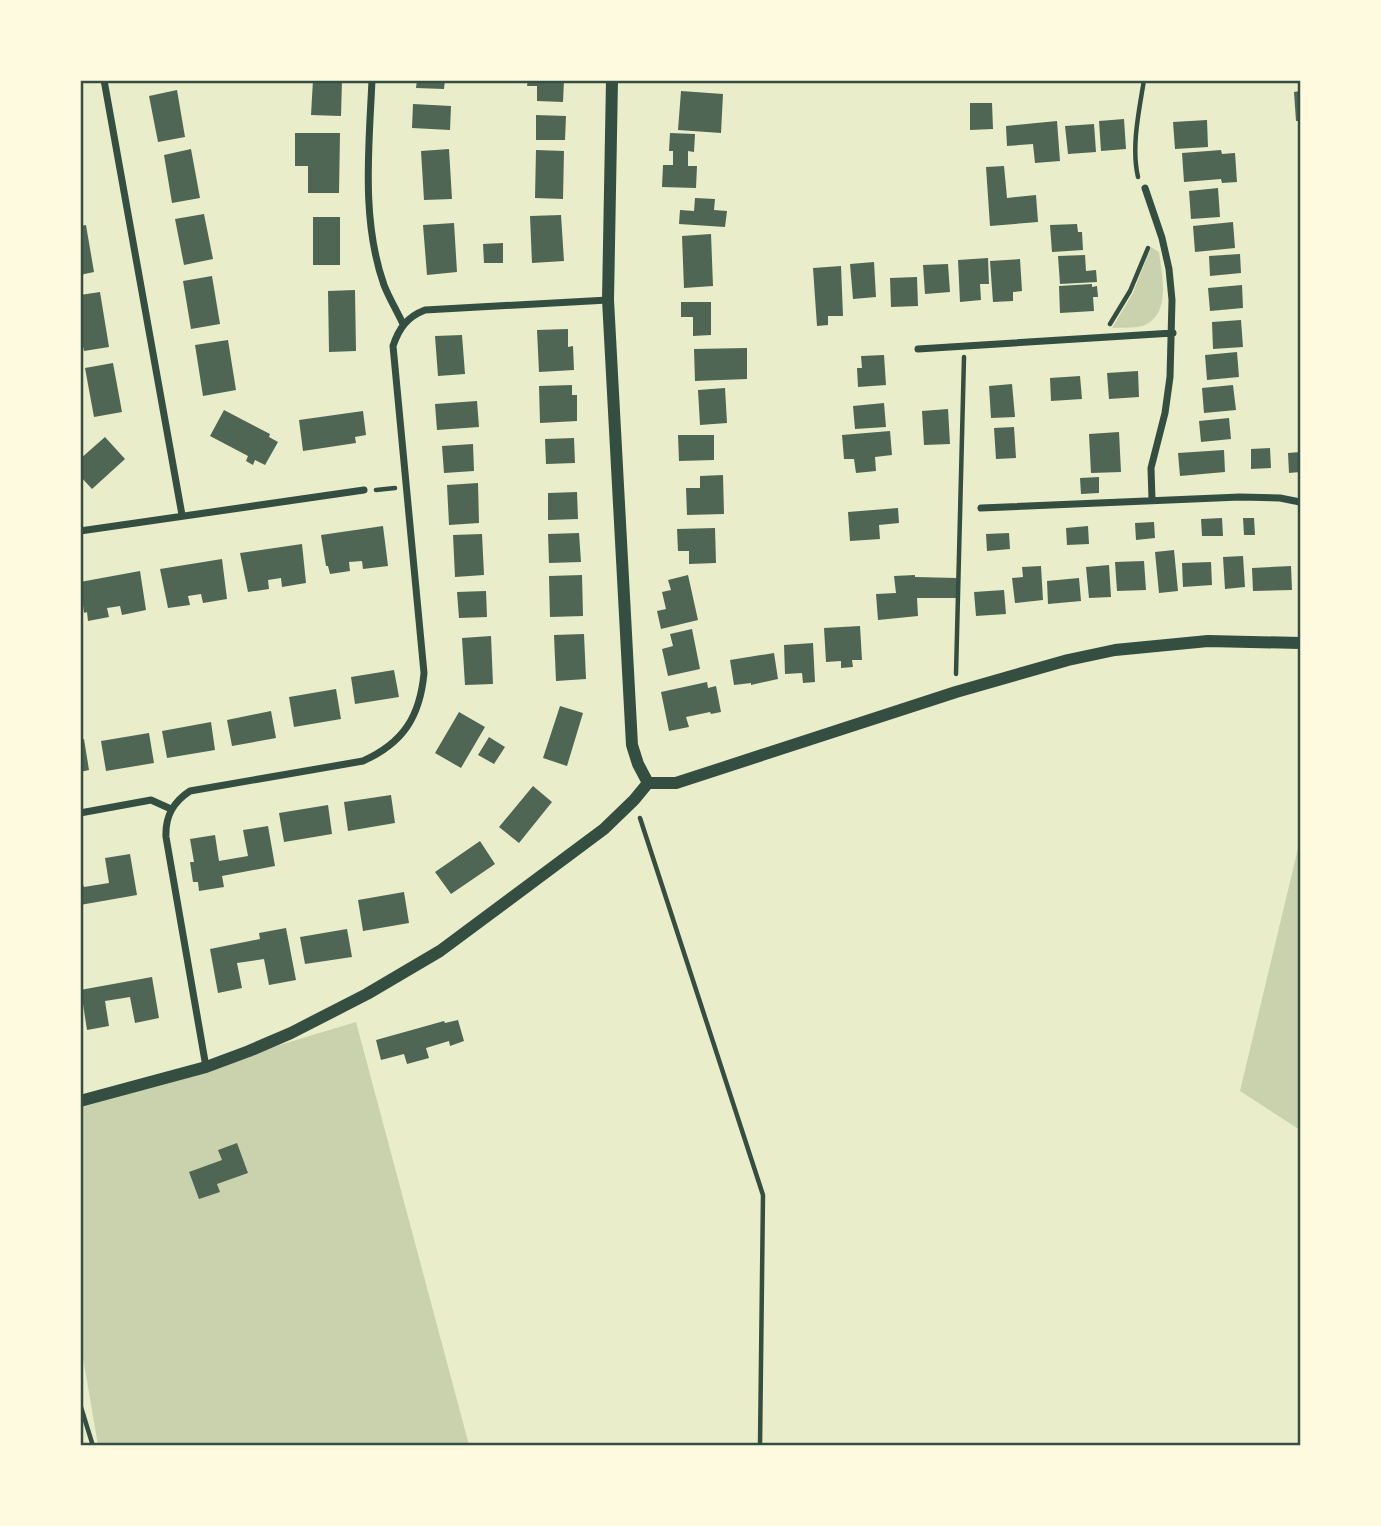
<svg xmlns="http://www.w3.org/2000/svg" width="1381" height="1526" font-family="'Noto Serif',serif">
<rect width="100%" height="100%" fill="#e9edc9"/>
<path fill="#cad2ad" d="M1151 247 1159 252C1162 275 1171 313 1145 325 1135 329 1122 327 1112 328L1133 293Z
M1300 840V1130L1240 1091Z
M356 1022 469 1445H98L81 1346 80 1105Z"/>
<path fill="#4f6655" d="M313 80H342L341 116 311 115Z
M417 80H445L444 89 416 88Z
M528 80H564L563 102 537 101V86H527Z
M177 90 185 137 158 142 149 96Z
M681 91 723 94 721 133 678 130Z
M1300 91V121H1296L1294 92Z
M970 103H992L993 129 970 130Z
M413 104 451 106 450 130 412 128Z
M536 115 566 116 565 140H536Z
M1124 119 1126 149 1101 151 1099 121Z
M1207 120 1208 147 1175 149 1173 122Z
M1057 121 1060 161 1035 163 1033 144 1007 146 1006 126Z
M1094 124 1096 152 1068 154 1065 126Z
M295 133H340L339 193H308V166H295Z
M670 133 695 134 694 152 688 151V166H697L696 188 662 187 663 165H673V151H669Z
M191 149 200 198 172 203 164 155Z
M449 149 452 199 424 200 421 151Z
M536 150 564 151 563 199 535 198Z
M1221 150 1222 154 1235 153 1237 182 1222 183 1221 179 1184 182 1182 153Z
M1004 166 1007 198 1036 195 1038 222 990 226 986 167Z
M1218 188 1220 217 1191 219 1189 191Z
M695 198 715 199 714 210 727 211 725 227 679 224 680 210 694 211Z
M204 214 213 259 184 265 175 219Z
M561 215 564 261 532 263 530 216Z
M313 217H340V265H313Z
M1233 222 1235 248 1195 252 1193 226Z
M454 223 457 272 427 275 423 225Z
M1077 224 1078 232H1082L1083 250 1052 252 1050 225Z
M86 225 94 272 80 275V226Z
M711 234 713 286 684 288 682 236Z
M503 243V263H484L483 244Z
M1240 254 1241 273 1210 276 1209 256Z
M1085 255 1086 271 1096 270 1097 282 1060 284 1058 256Z
M988 258 989 284H980L981 300 960 302 958 260Z
M1020 259 1022 291 1013 292V301L993 302 990 261Z
M874 262 876 297 853 299 850 264Z
M948 264 950 292 925 294 923 265Z
M841 266 843 316H828V325L817 326 813 268Z
M212 276 220 324 191 329 183 281Z
M917 277 918 306 891 307 890 278Z
M1092 284V287L1097 286 1098 297H1093L1094 311 1060 313 1059 286Z
M1242 285 1243 308 1210 311 1208 288Z
M355 290 356 351 329 352 328 291Z
M100 292 109 347 84 351 80 331V295Z
M681 302H711V335L693 336V317H681Z
M1241 320 1243 347 1213 349 1212 322Z
M568 329V347L573 346 574 370 539 372 537 330Z
M462 335 465 374 438 376 435 336Z
M228 340 236 390 203 396 195 345Z
M747 348V379L695 381 694 349Z
M1237 352 1239 377 1207 380 1205 355Z
M884 355 886 385 858 387 857 368H862L861 356Z
M113 363 122 412 94 417 85 368Z
M1138 371 1139 397 1109 399 1107 373Z
M1080 376 1082 399 1051 401 1050 378Z
M1012 384 1015 417 991 418 989 386Z
M572 385V395H577V421L540 423 539 386Z
M1233 385 1236 410 1204 413 1202 388Z
M725 388 727 423 700 425 698 390Z
M477 401 479 427 437 430 435 404Z
M884 403 886 427 855 429 853 406Z
M948 409 950 444 924 445 922 411Z
M224 410 270 434 269 437 278 442 265 465 255 460 253 465 246 461 248 456 210 436Z
M363 411 366 435 355 437 356 443 303 451 299 420Z
M1229 418 1231 439 1201 442 1199 421Z
M1014 427 1016 458 996 459 994 428Z
M890 431 892 455 875 457 876 471 856 473 854 459H844L842 435Z
M1119 432 1121 472 1091 473 1089 434Z
M678 435H714V460L679 461Z
M105 437 125 459 92 489 80 476V459Z
M574 438 575 463 546 464 545 439Z
M473 444 474 471 444 473 442 446Z
M1270 448 1271 468 1251 469V449Z
M1224 450 1225 472 1180 476 1178 453Z
M1300 452V472L1289 473 1288 453Z
M723 475 724 514 687 515 686 488H700V476Z
M1099 477V493L1081 494 1080 478Z
M478 483 479 523 449 525 447 485Z
M577 492 578 519 548 520V493Z
M898 508 899 523 879 525 880 539 850 541 848 512Z
M1222 518 1223 536H1202L1201 519Z
M1243 518H1254L1255 535H1244Z
M1154 522 1155 538 1136 540 1135 523Z
M383 526 388 566 363 569 362 561 349 562 350 571 330 574 328 566H326L321 535Z
M1088 526 1089 544 1067 545 1066 528Z
M715 528 716 563 689 564V551H678L677 529Z
M579 533 581 562 549 563 548 534Z
M1009 533 1010 549 987 551 986 534Z
M482 534 484 575 455 577 453 535Z
M302 544 306 583 282 587 281 578 268 580 269 589 248 592 240 553Z
M1174 550 1178 591 1159 593 1155 552Z
M1243 556 1245 587 1225 589 1223 557Z
M222 559 227 599 203 603 201 594 188 596 190 605 168 608 160 569Z
M1144 561 1146 590 1117 591 1115 562Z
M1211 562 1212 585 1183 587 1182 563Z
M1109 565 1111 597 1089 598 1086 567Z
M1041 566 1043 600 1015 603 1012 578 1023 577 1022 567Z
M1291 566 1292 590 1253 591 1252 568Z
M140 571 146 610 122 615 120 606 114 607 107 608 109 617 88 621 87 612 84 613 80 582Z
M582 575 583 616 550 617 549 576Z
M688 575 698 620 661 629 657 611 666 609 662 592 671 590 668 580Z
M915 575V577L957 578 956 598H917L918 616 878 620 876 594 896 593 894 576Z
M1079 578 1081 601 1048 604 1047 581Z
M1004 590 1006 614 976 616 974 592Z
M486 591 487 617 459 618 457 592Z
M860 626 862 660H852L853 667 841 668V661L826 662 824 628Z
M692 629 700 669 668 676 662 649 673 646 670 634Z
M584 634 586 679 556 681 554 635Z
M491 636 493 684 465 685 462 638Z
M813 643 815 682 803 683 802 673 785 674 784 645Z
M774 653 778 679 751 685V683L734 685 730 660Z
M394 670 399 697 355 704 351 677Z
M707 682 708 688 716 686 721 712 711 714 710 712 686 717 689 727 669 731 661 692Z
M336 689 341 719 294 727 289 697Z
M560 706 583 713 567 766 543 758Z
M271 711 276 738 232 746 227 720Z
M459 712 485 727 461 768 435 753Z
M211 722 215 750 167 758 162 731Z
M149 733 154 763 106 771 101 741Z
M489 737 505 747 494 764 478 755Z
M84 739 89 770 80 772V740Z
M533 786 552 802 519 843 499 827Z
M391 795 395 823 348 831 344 802Z
M328 805 332 834 284 842 279 813Z
M268 826 275 866 222 876 224 887 199 891 198 882H193L190 862H194L190 839 215 835 219 861 248 856 243 830Z
M480 841 495 864 451 894 435 872Z
M130 854 137 895 80 905V877L84 887 109 883 105 858Z
M404 892 409 923 363 931 358 900Z
M286 928 296 980 269 985 264 959 251 961 237 963 242 988 218 993 210 949 260 939 259 933Z
M347 929 352 957 305 964 300 937Z
M152 977 159 1018 135 1023 130 997 105 1001 109 1026 87 1030 83 1004H80V990Z
M458 1020 464 1041 450 1046 449 1041 426 1048 429 1058 407 1064 404 1054 381 1060 376 1040 444 1021 445 1023Z
M237 1143 248 1173 217 1184 220 1192 199 1199 189 1172 222 1160 218 1150Z"/>
<g fill="none" stroke-linecap="round" stroke-linejoin="round">
<path stroke="#344e41" stroke-width="4.5" d="M1138 177C1131 147 1139 111 1144 80
M1110 324 1130 291 1148 248
M376 490 395 488
M956 674 964 357
M640 818 763 1195 760 1446"/>
<path stroke="#344e41" stroke-width="4.5" d="M80 1404 93 1446"/>
<path stroke="#344e41" stroke-width="7" d="M104 80 182 515
M372 80C369 147 361 220 384 285 389 298 397 311 403 324
M1145 188 1162 238 1169 269 1172 300 1170 377 1165 413 1151 468 1152 500
M918 349 1173 333
M981 508 1240 497 1280 498 1300 502
M80 531 364 490
M80 813 151 800 171 809
M206 1067 166 837C165 816 173 802 190 791L363 761C403 743 420 717 424 673L393 346C399 328 407 317 425 310L608 300"/>
<path stroke="#344e41" stroke-width="12" d="M612 80 608 300 632 745 638 764 648 783
M648 783H676L956 692 1068 660 1115 650 1208 641 1300 643
M80 1101 206 1067 249 1051 291 1033 367 994 440 951 604 829 634 800 648 783"/>
</g>
<rect width="1381" height="1526" fill="none" stroke="#fefae0" stroke-width="164"/>
<rect x="82" y="82" width="1217" height="1362" fill="none" stroke="#344e41" stroke-width="2.5"/>
</svg>
